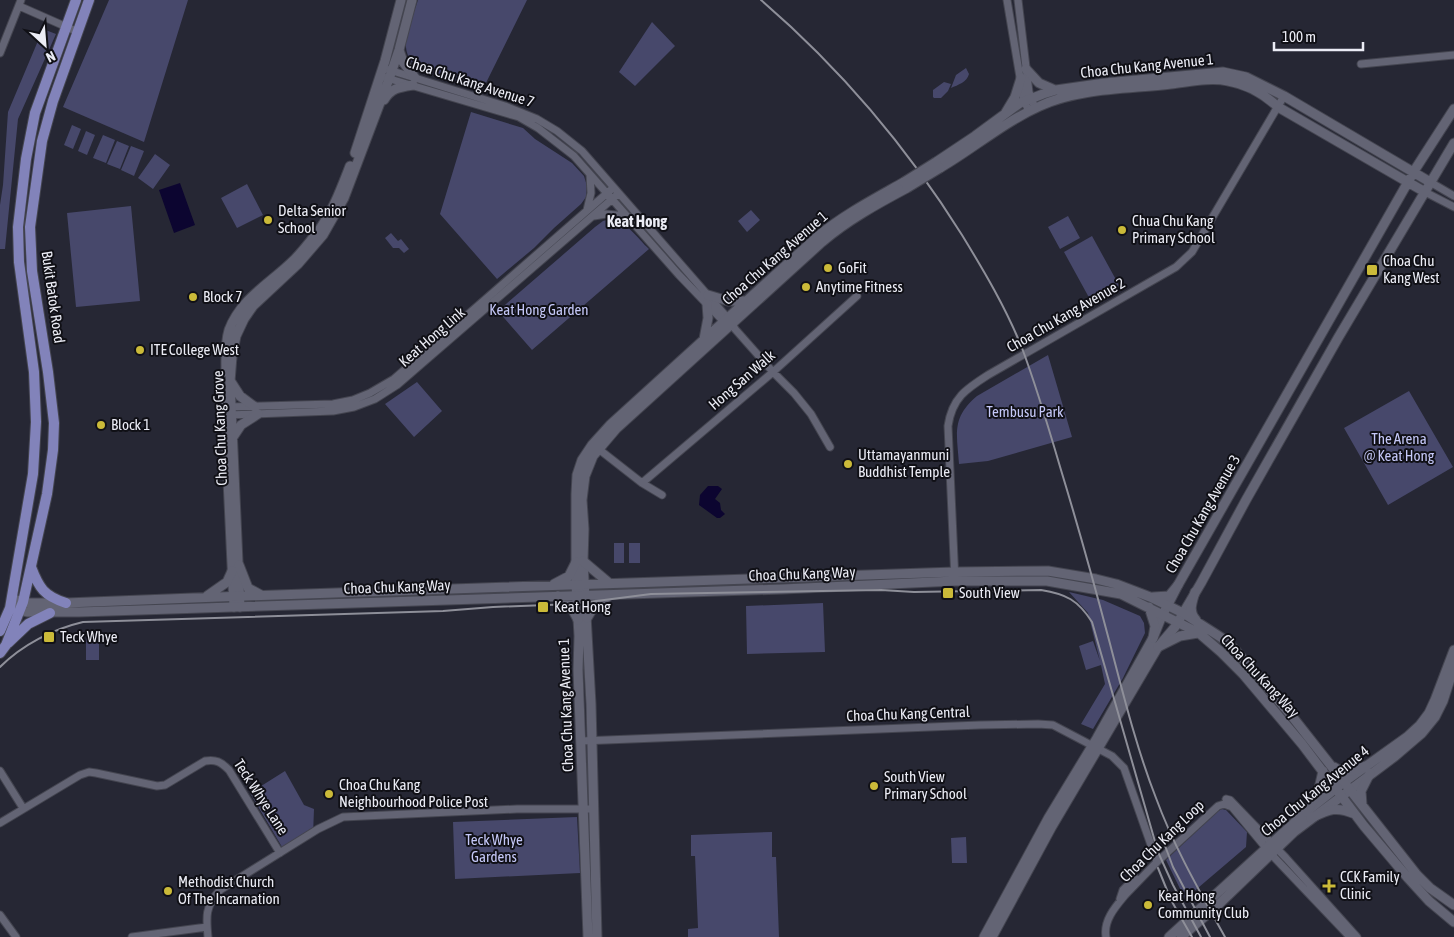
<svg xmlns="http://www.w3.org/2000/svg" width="1454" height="937" font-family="'Asap Condensed',sans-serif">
<rect width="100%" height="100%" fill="#262734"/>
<path fill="#47486b" d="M109 0H188L144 142 63 107Z
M418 0H527L482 91 418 69C395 48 410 26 418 0Z
M652 22 675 46 635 86 619 72Z
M43 29 56 34 18 119 5 249H0V205L3 185 8 112Z
M966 68 969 74C967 82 958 85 951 88L956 75Z
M944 82 951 84 948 91 941 98H934L933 97V90Z
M471 112 523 128 535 139 572 163 584 176 587 186 586 197 581 204 554 228 534 248 497 279 440 214Z
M72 125 81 129 73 149 64 145Z
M86 131 95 135 87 155 78 151Z
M103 135 115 140 106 163 93 158Z
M117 141 129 146 120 169 107 164Z
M131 146 144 151 134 176 121 170Z
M155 154 170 165 153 189 138 178Z
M247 184 263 215 237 228 221 198Z
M131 206 140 301 76 307 67 213Z
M751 210 760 220 747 232 738 221Z
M1068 216 1080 238 1060 249 1048 227Z
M610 219C627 221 637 238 649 249L532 350 498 311 595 227 603 221Z
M391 233 398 241 401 239 409 249 404 253 399 248H393L385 238Z
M1092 236 1120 287 1092 303 1064 252Z
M1048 355 1072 437 988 461 959 464C957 434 951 418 977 396Z
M417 382 442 411 414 437 385 404Z
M1409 391 1453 467 1388 505 1344 428Z
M614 543H624V563H614Z
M629 543H640V563H629Z
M1069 592 1103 600 1140 616 1144 623 1145 633 1123 678 1093 729 1081 724 1105 684 1101 665 1086 670 1079 646 1093 641 1100 661 1088 613Z
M823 603 825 652 747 654 746 606Z
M86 635H99V660H86Z
M285 771 304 805 314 809 313 835 285 852 250 793Z
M1222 809 1226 810 1247 832 1246 847 1185 899 1166 860 1218 811Z
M577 817 580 873 455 879 453 822Z
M772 832V857H776L779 937H688V929L698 928 695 856H691V835Z
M966 837 967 863H952L951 838Z"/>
<path fill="#0c0530" d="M180 183 195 225 174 233 159 190Z
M708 486H718L722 489 715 499 720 503 721 510 725 514 720 518H717L699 505 700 495Z"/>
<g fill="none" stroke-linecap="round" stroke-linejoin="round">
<defs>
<path id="minor" d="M1007 0 1024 101 1029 111
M1018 0 1029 92 1035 108
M19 6 78 32
M0 53 21 0
M1361 64 1454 55
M383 68 505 106 537 119 557 131 582 151 732 323 735 329 773 372 794 393 811 414 830 447
M380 76 519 117 538 128 574 156 679 275 726 324
M1430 182 1454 196
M1425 192 1454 207
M587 210 591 193 590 175
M594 216 606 214 626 216
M226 407 333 404 353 400 370 393 394 379 613 188
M228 415 333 411 354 407 375 399 397 385 618 194
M596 447 642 483 662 495
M642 483 773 372 857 296
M955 581 948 426C952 398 966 389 988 375L1176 267 1192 252 1284 96
M581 741 980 725 1038 724 1053 725 1112 756 1124 768 1157 862
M0 771 23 808
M1226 799 1230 800 1286 858 1357 937
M0 823 80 775 89 772 96 773 157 786 165 785 205 761C216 759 221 762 229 770L280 853
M1120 899 1123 890 1135 878
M0 915 16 937
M132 937 207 927
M208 937C206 917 205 906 220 890L318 829 343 817 517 809H594
M1106 937C1103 920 1116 906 1126 894L1157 862 1218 806 1224 804 1232 807 1271 854 1350 937"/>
<path id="tertiary" d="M399 50 403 62 415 78
M1026 69 1039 83 1055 90
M384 100C391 88 400 87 413 85
M1006 112 1015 97 1021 78
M355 153 385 61 401 0
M936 162 975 136 1020 103 1043 94 1056 90 1105 83 1223 72 1246 77 1284 96 1430 182
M940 168C974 148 1004 122 1040 106 1078 88 1130 89 1171 84 1189 82 1210 77 1228 81 1246 84 1264 94 1278 107L1425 192
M708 295 728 301H746
M704 339 708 318 707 304
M226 372C226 359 225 343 229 330 241 298 271 283 294 260 301 253 309 243 316 234 332 214 341 189 350 166
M231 382 240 396 255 407
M226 400 227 459 234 607
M233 437 241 425 258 414
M240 607 230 382 232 356 236 336 244 319 253 306 298 264 323 235 344 198 389 79 399 50 412 0
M588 937 578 670 579 636 576 585V494L577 475 582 460 592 445 611 424 818 236C845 214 874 199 904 182
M597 937 591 704 583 561 584 529 582 500 585 476 593 456 616 429 822 242C848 220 877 204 907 188
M984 937 1049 817 1097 738 1153 638 1161 618 1178 585 1416 168 1454 109
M992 937 1051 828 1158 647 1175 627 1201 583 1246 500 1338 338 1454 143
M1169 937 1306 812 1344 782 1407 737 1420 725 1429 713 1435 700 1454 650
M1181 937 1218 905 1294 832 1394 757 1422 733 1435 717 1443 701 1454 667"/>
<path id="secondary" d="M583 561 609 583
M239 565 248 588 261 595
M554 584 569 576 576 562
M1195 592C1192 603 1188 611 1196 620
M207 596 227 582 232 571
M558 596 569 603 578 620
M1153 597 1169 596 1178 585
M16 600 29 603H66L244 596 955 572 1048 571 1096 579 1116 584 1150 597 1183 613 1225 640 1237 652 1291 715 1417 875 1430 888 1454 905
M1149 607 1155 626 1153 638
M15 609 27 612H79L783 589 955 581H1047L1121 594 1199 633 1221 652 1243 674 1302 744 1364 826 1408 878 1429 901 1454 922
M587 618C593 607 598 602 609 596
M1158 647 1180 636 1198 633
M1334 767C1346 775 1353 771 1366 766
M1362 805 1361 791 1370 773
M1306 812 1318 793 1323 771
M1311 818C1330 809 1336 806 1355 814"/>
<path id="primary" d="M31 567C39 588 44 596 66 603
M0 631 10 608 33 474 36 422 34 372 19 262 18 227 26 159 35 113 76 0
M8 643 28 624 50 613
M0 653 6 645 23 602 47 494 53 450 54 423 48 372 32 271 30 227 42 141 53 101 89 0"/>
</defs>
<use href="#minor" stroke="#444550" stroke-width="9"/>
<use href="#tertiary" stroke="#444550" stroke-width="11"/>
<use href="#secondary" stroke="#444550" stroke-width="11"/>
<use href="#primary" stroke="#444550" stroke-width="12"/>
<use href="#minor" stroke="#636474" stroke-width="7"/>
<use href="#tertiary" stroke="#636474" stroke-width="9"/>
<use href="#secondary" stroke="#636474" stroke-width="9"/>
<use href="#primary" stroke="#8283ba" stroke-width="10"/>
<path stroke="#8e8f99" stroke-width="2" d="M761 0C840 68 907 147 962 235 984 271 1006 308 1022 348 1037 388 1049 429 1061 470 1078 526 1094 583 1109 640 1123 693 1136 747 1156 798 1174 847 1200 892 1225 937
M0 667C22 645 53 629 83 622L443 611 493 607 573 604 651 594 881 590 914 592 1041 590C1066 594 1078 600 1092 622L1158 852 1173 885 1201 937
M1161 835 1173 867 1210 937
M1158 868 1171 900 1192 937"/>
<defs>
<path id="tertiary-bridge" d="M904 182 936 162
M907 188 940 168"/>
</defs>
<use href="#tertiary-bridge" stroke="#444550" stroke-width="11" stroke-linecap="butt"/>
<use href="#tertiary-bridge" stroke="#636474" stroke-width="9"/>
</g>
<g fill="#cbba39" stroke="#101016" stroke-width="2">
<circle cx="268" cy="220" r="5"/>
<circle cx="1122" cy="230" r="5"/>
<circle cx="828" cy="268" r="5"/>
<rect x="1366" y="264" width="12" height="12" rx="2.5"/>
<circle cx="806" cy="287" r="5"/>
<circle cx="193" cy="297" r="5"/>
<circle cx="140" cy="350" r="5"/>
<circle cx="101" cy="425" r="5"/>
<circle cx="848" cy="464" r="5"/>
<rect x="942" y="587" width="12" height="12" rx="2.5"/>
<rect x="537" y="601" width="12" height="12" rx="2.5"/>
<rect x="43" y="631" width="12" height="12" rx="2.5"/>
<circle cx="874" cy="786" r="5"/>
<circle cx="329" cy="794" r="5"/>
<path d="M1326.5 878.5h5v5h5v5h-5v5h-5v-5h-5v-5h5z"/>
<circle cx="168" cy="891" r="5"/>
<circle cx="1148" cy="905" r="5"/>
</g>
<g text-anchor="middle" stroke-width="4" stroke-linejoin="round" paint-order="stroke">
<g font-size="15" fill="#ebecf5" stroke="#101016">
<text transform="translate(1147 66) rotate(-6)" y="5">Choa Chu Kang Avenue 1</text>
<text transform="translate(470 82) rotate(18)" y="5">Choa Chu Kang Avenue 7</text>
<text transform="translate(775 258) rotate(-41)" y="5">Choa Chu Kang Avenue 1</text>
<text transform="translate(53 297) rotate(82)" y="5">Bukit Batok Road</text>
<text transform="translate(1066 315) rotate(-30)" y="5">Choa Chu Kang Avenue 2</text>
<text transform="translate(432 337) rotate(-41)" y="5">Keat Hong Link</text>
<text transform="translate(742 380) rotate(-41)" y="5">Hong San Walk</text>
<text transform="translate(220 428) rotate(-92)" y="5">Choa Chu Kang Grove</text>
<text transform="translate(1203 514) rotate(-60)" y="5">Choa Chu Kang Avenue 3</text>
<text transform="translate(802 574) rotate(-2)" y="5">Choa Chu Kang Way</text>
<text transform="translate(397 587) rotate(-2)" y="5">Choa Chu Kang Way</text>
<text transform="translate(1260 676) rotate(47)" y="5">Choa Chu Kang Way</text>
<text transform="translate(566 705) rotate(-92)" y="5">Choa Chu Kang Avenue 1</text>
<text transform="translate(908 714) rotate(-2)" y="5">Choa Chu Kang Central</text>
<text transform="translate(1315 791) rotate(-39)" y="5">Choa Chu Kang Avenue 4</text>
<text transform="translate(261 797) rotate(57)" y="5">Teck Whye Lane</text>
<text transform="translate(1162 841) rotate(-44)" y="5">Choa Chu Kang Loop</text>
</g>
<g font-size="15" fill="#ebecf5" stroke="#101016" text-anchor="start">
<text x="278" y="216">Delta Senior<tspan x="278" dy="17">School</tspan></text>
<text x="1132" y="226">Chua Chu Kang<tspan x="1132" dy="17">Primary School</tspan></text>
<text x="1383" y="266">Choa Chu<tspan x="1383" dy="17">Kang West</tspan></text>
<text x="838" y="273">GoFit</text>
<text x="816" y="292">Anytime Fitness</text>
<text x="203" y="302">Block 7</text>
<text x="150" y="355">ITE College West</text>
<text x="111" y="430">Block 1</text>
<text x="858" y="460">Uttamayanmuni<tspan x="858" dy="17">Buddhist Temple</tspan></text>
<text x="959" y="598">South View</text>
<text x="554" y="612">Keat Hong</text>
<text x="60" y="642">Teck Whye</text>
<text x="884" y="782">South View<tspan x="884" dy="17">Primary School</tspan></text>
<text x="339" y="790">Choa Chu Kang<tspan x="339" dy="17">Neighbourhood Police Post</tspan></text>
<text x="1340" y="882">CCK Family<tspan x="1340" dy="17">Clinic</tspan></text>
<text x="178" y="887">Methodist Church<tspan x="178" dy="17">Of The Incarnation</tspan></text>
<text x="1158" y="901">Keat Hong<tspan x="1158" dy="17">Community Club</tspan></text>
</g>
<g font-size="15" fill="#c5c8f8" stroke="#101016">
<text x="539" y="315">Keat Hong Garden</text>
<text x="1025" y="417">Tembusu Park</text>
<text x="1399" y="444">The Arena<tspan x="1399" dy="17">@ Keat Hong</tspan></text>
<text x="494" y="845">Teck Whye<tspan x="494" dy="17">Gardens</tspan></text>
</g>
<g font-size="16" font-weight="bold" fill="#ebecf5" stroke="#101016">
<text x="637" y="227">Keat Hong</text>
</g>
</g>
<g transform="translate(45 45) rotate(154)" stroke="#101016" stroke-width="4" paint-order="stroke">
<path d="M0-4L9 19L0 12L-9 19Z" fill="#ebecf5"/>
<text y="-8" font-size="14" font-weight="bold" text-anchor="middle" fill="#ebecf5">N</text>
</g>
<path d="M1274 42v8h89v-8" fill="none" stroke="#ebecf5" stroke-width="2.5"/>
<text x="1282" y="42" font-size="15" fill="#ebecf5" stroke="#101016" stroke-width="4" paint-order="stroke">100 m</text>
</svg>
